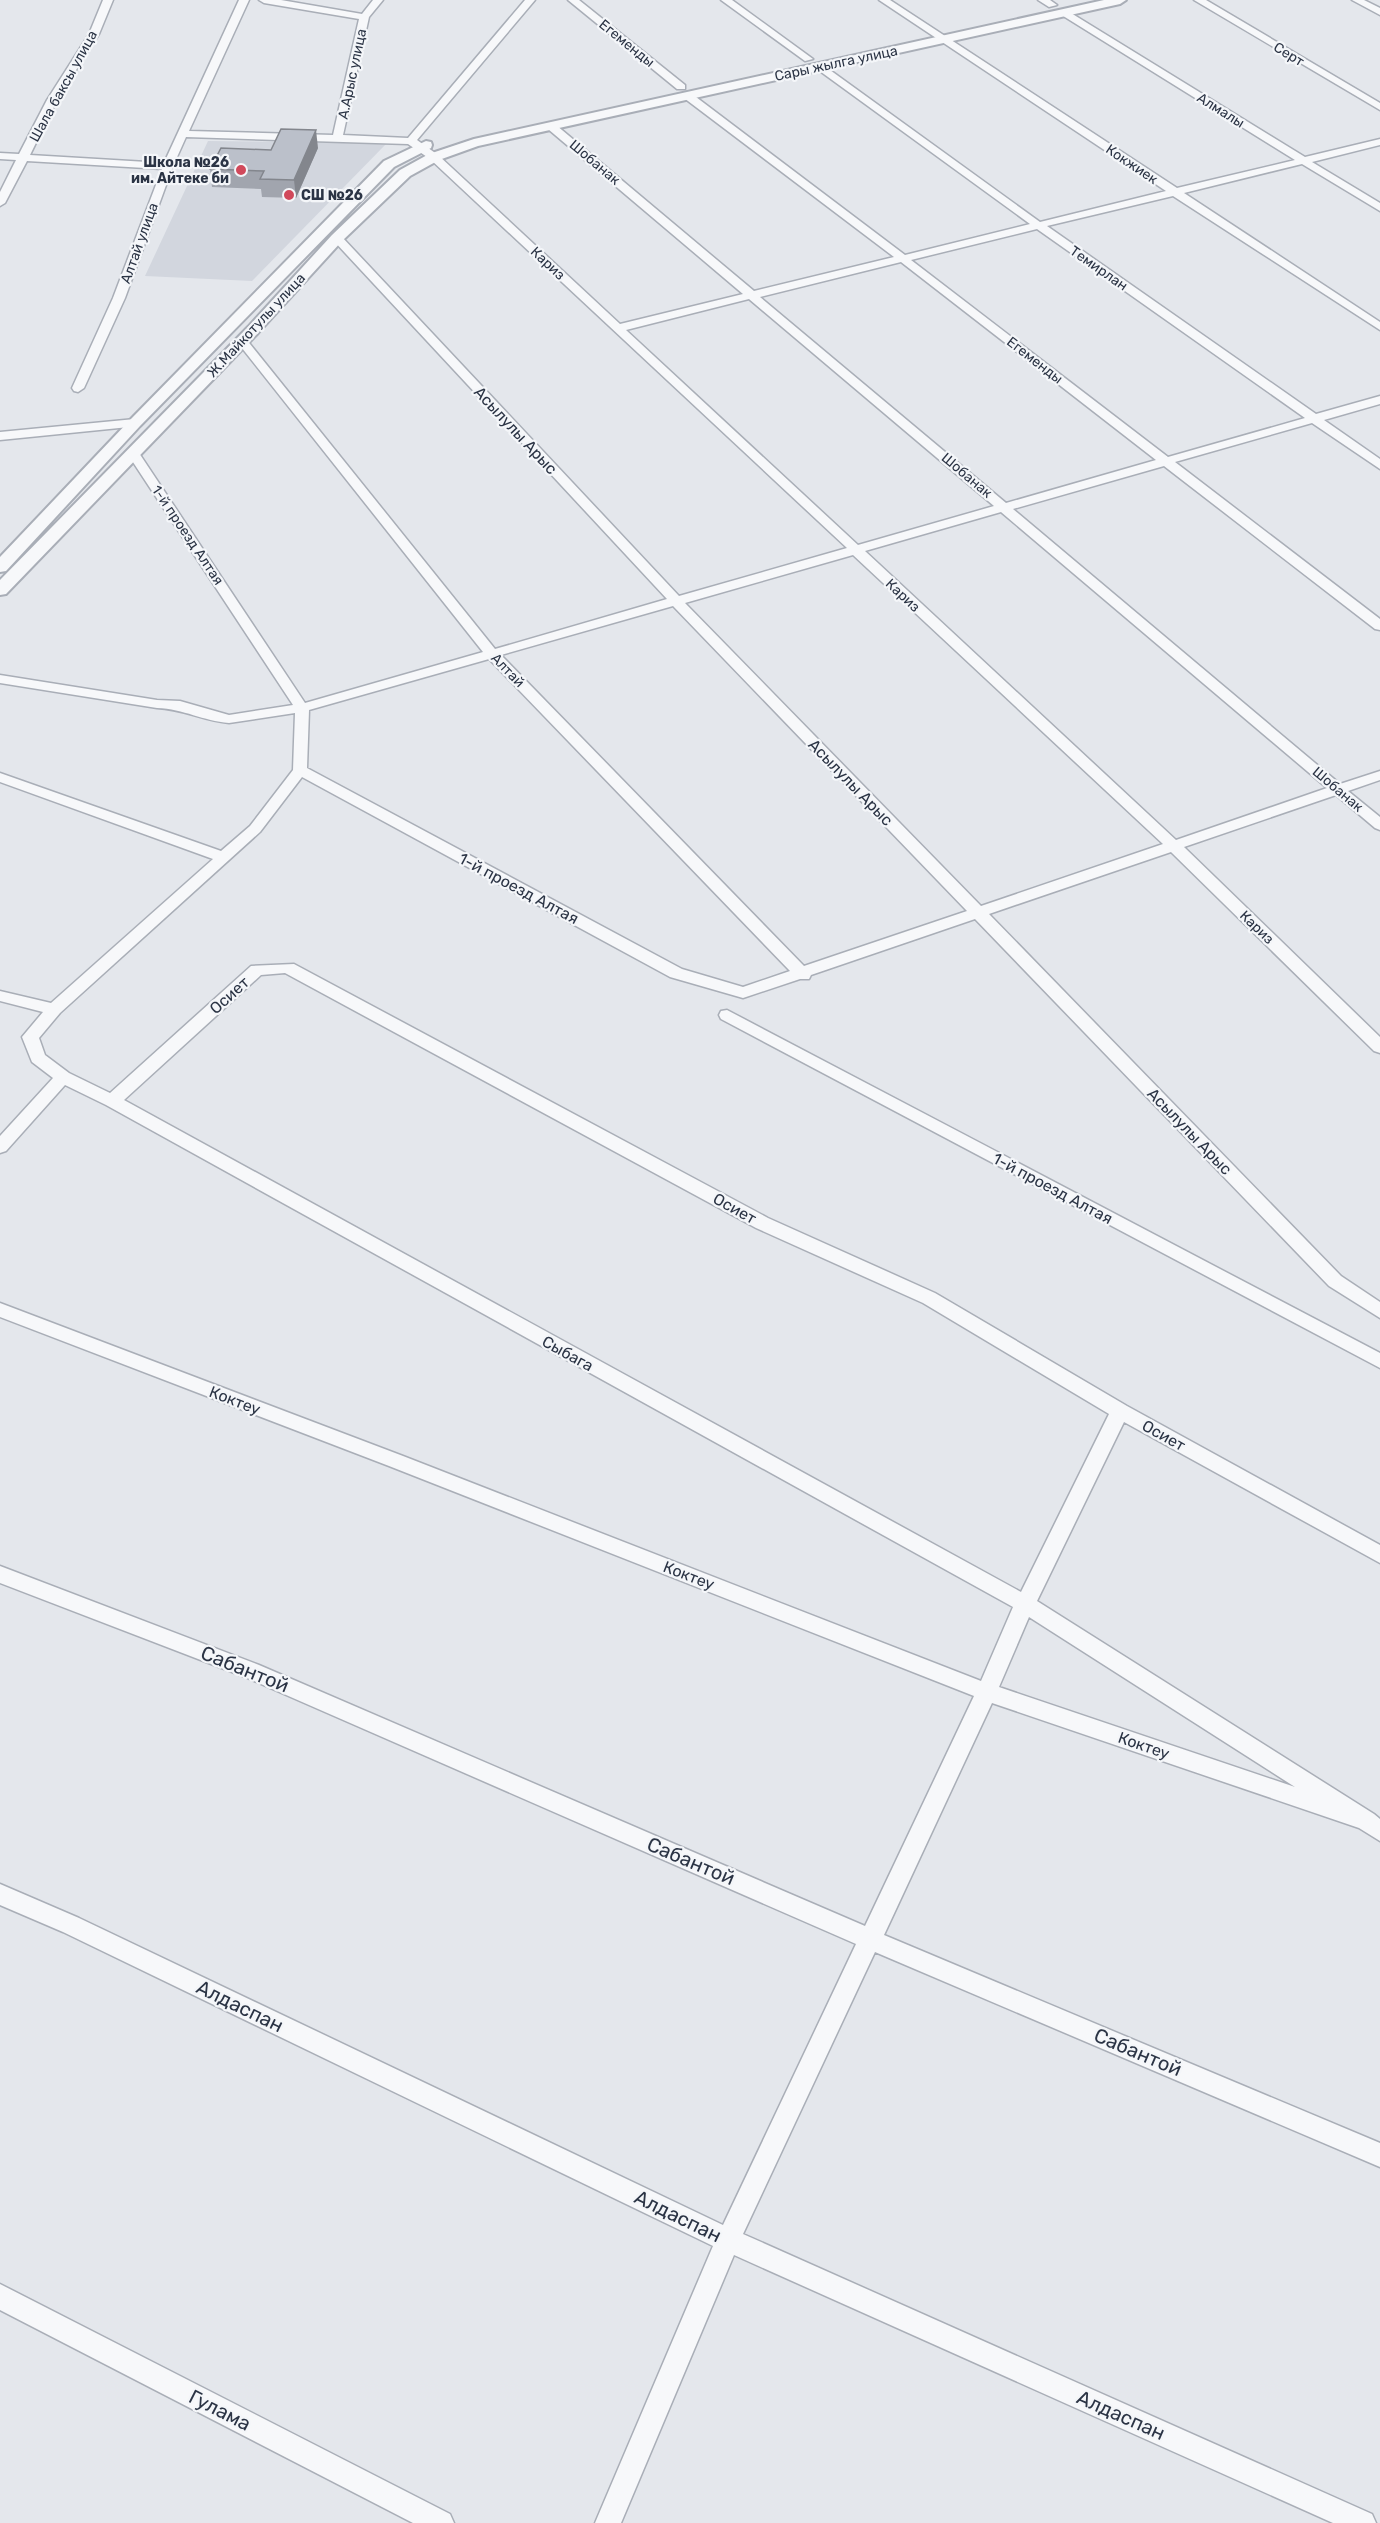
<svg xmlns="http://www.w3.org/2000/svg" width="1380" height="2523" font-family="Rubik,sans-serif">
<rect width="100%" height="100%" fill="#e4e7ec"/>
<path fill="#d2d6de" d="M208 141 387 143 252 281 145 276Z"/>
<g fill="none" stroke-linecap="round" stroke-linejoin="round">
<defs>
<path id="minor" d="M103 0H113L99 34 57 100 30 155 164 163 239 0H249L189 131 333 135 359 19 264 3 259 0H281L362 14 373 0H383L369 17 343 135 408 138 525 0H535L417 140 438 155 620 324 743 294 548 129V125H556L754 291 894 257 684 98V94H692L905 255 1030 224 817 69V65H823L1040 222 1166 191 879 0H890L1177 188 1295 160 1060 14V10H1066L1305 157 1380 139V145L1312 162 1380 203V211L1302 164 1184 193 1380 322V330L1173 196 1047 226 1316 414 1380 396V404L1324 420 1380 459V469L1312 423 1175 462 1380 619V630L1375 629 1164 466 1013 509 1340 784 1380 771V780L1348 791 1380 817V830L1375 828 1336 795 1184 847 1380 1037V1053L1374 1051 1171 852 989 914 1341 1276 1380 1302V1318L1329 1286 975 919 811 975 809 979H800L743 998 670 977 302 777 260 832 60 1013 39 1038 45 1055 69 1073 110 1093 251 966 294 964 768 1218 935 1293 1127 1406 1380 1545V1563L1124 1422 1037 1601 1374 1814 1380 1819V1841L1359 1828 992 1703 884 1935 1380 2143V2167L875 1952 743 2234 1372 2514 1376 2523H1333L734 2255 621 2523H595L713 2246 63 1932 0 1905V1884L79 1918 723 2225 856 1944 245 1677 0 1583V1566L259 1665 865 1926 974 1696 389 1466 0 1317V1303L403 1456 981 1681 1013 1607 106 1105 65 1085 6 1151 0 1153V1136L53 1078 32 1062 22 1037 43 1012 0 1001V991L51 1003 213 859 0 782V773L221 851 250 826 293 770 295 713 229 723C203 721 184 709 157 708L0 683V675L157 700 180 701 229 715 293 705 127 453 129 450H137L305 703 483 652 238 343V339H246L495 649 667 599 333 240V236H341L679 596 847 548 430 159 408 144 186 137 173 166 125 298 84 388 78 392 74 391 72 388 113 298 162 169 27 161 5 203 0 206V192L16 160 0 159V153L19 154 47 100 89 34ZM1037 229 1305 418 1168 457 911 260ZM901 262 1156 460 1006 503 760 297ZM749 299 994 506 858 545 626 330ZM1001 512 1327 788 1176 840 865 551ZM853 555 1163 844 981 906 685 603ZM673 606 967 911 804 966 501 655ZM489 659 790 971 743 987 682 969 307 768 309 710ZM285 973 756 1228 923 1303 1109 1414 1021 1592 124 1100 261 975ZM1029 1617 1295 1787 999 1687Z
M568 0H579L685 85V89H677Z
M721 0H732L813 59 805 61Z
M1038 0H1050L1057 5 1049 7Z
M1194 0H1206L1380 103V110Z
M1352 0H1364L1380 8V15Z
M135 419 139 420 141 423 139 426 0 440V432Z
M727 1010 1380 1353V1368L721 1019 719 1015 721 1011Z
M0 2284 450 2514 454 2523H413L0 2310Z"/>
<path id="tertiary" d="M1104 0H1126L1120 4 478 146 439 160 410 176 342 241 258 333 6 594 0 595V580L248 327 332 235 400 170 429 154 474 139Z
M426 141 431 142 432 145 431 148 394 167 140 426 6 571 0 572V557L130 420 384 161Z"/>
</defs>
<use href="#minor" stroke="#a9aeb7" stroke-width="3"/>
<use href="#tertiary" stroke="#a9aeb7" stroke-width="4"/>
<use href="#minor" fill="#f7f8fa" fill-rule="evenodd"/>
<use href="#tertiary" fill="#f7f8fa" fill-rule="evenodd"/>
</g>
<path fill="#a1a5ae" d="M318 148 296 198 262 197 261 189 212 187 210 169Z"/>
<path fill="#83868d" d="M316 130 318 148 296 198 294 180Z"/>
<path fill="#bbc0ca" stroke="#83868d" stroke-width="1.5" d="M281 129 316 130 294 180 260 179 264 171 210 169 221 148 271 150Z"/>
<g fill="#d1495b" stroke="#f4f6f9" stroke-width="2">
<circle cx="241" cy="170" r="6"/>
<circle cx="289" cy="195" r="6"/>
</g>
<g text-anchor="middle" stroke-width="4.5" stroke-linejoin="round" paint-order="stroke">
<g font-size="14" fill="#2b3445" stroke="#f4f6f9">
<text transform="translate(627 43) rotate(39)" y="5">Егеменды</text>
<text transform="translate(1289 54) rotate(31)" y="5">Серт</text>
<text transform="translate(836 63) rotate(-12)" y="5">Сары жылга улица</text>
<text transform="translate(352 74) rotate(-78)" y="5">А.Арыс улица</text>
<text transform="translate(63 86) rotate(-61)" y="5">Шала баксы улица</text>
<text transform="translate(1221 110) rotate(32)" y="5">Алмалы</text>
<text transform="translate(595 162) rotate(40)" y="5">Шобанак</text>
<text transform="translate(1132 164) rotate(34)" y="5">Кокжиек</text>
<text transform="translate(139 243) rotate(-70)" y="5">Алтай улица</text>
<text transform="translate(548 263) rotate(43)" y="5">Кариз</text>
<text transform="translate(1099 268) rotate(35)" y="5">Темирлан</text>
<text transform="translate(256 325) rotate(-47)" y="5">Ж.Майкотулы улица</text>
<text transform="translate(1035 360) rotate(38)" y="5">Егеменды</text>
<text transform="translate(967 475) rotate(40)" y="5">Шобанак</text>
<text transform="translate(188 535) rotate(56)" y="5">1-й проезд Алтая</text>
<text transform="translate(903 595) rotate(43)" y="5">Кариз</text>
<text transform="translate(508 670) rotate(46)" y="5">Алтай</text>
<text transform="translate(1338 789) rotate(40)" y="5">Шобанак</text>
<text transform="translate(1257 927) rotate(44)" y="5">Кариз</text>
</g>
<g font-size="14" font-weight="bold" fill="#2b3445" stroke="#f4f6f9" text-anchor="end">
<text x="229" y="167">Школа №26<tspan x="229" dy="16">им. Айтеке би</tspan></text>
<text x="301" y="200" text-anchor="start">СШ №26</text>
</g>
<g font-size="16" fill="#2b3445" stroke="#f4f6f9">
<text transform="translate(516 430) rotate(47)" y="6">Асылулы Арыс</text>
<text transform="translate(851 782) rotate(46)" y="6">Асылулы Арыс</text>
<text transform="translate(519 888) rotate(28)" y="6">1-й проезд Алтая</text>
<text transform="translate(229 995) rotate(-42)" y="6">Осиет</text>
<text transform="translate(1190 1131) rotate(46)" y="6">Асылулы Арыс</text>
<text transform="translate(1053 1188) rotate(28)" y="6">1-й проезд Алтая</text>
<text transform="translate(735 1208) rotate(29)" y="6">Осиет</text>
<text transform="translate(568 1353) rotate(29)" y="6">Сыбага</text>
<text transform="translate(235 1400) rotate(21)" y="6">Коктеу</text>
<text transform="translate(1164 1435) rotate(29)" y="6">Осиет</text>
<text transform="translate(689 1575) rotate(21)" y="6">Коктеу</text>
<text transform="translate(1144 1745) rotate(19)" y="6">Коктеу</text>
</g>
<g font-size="20" fill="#2b3445" stroke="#f4f6f9">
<text transform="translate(245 1669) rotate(22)" y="7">Сабантой</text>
<text transform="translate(691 1861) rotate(23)" y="7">Сабантой</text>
<text transform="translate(240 2006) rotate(26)" y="7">Алдаспан</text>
<text transform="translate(1138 2052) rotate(23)" y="7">Сабантой</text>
<text transform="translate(678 2216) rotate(26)" y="7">Алдаспан</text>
<text transform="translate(220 2410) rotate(27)" y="7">Гулама</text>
<text transform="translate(1121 2415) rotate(24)" y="7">Алдаспан</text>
</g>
</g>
</svg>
